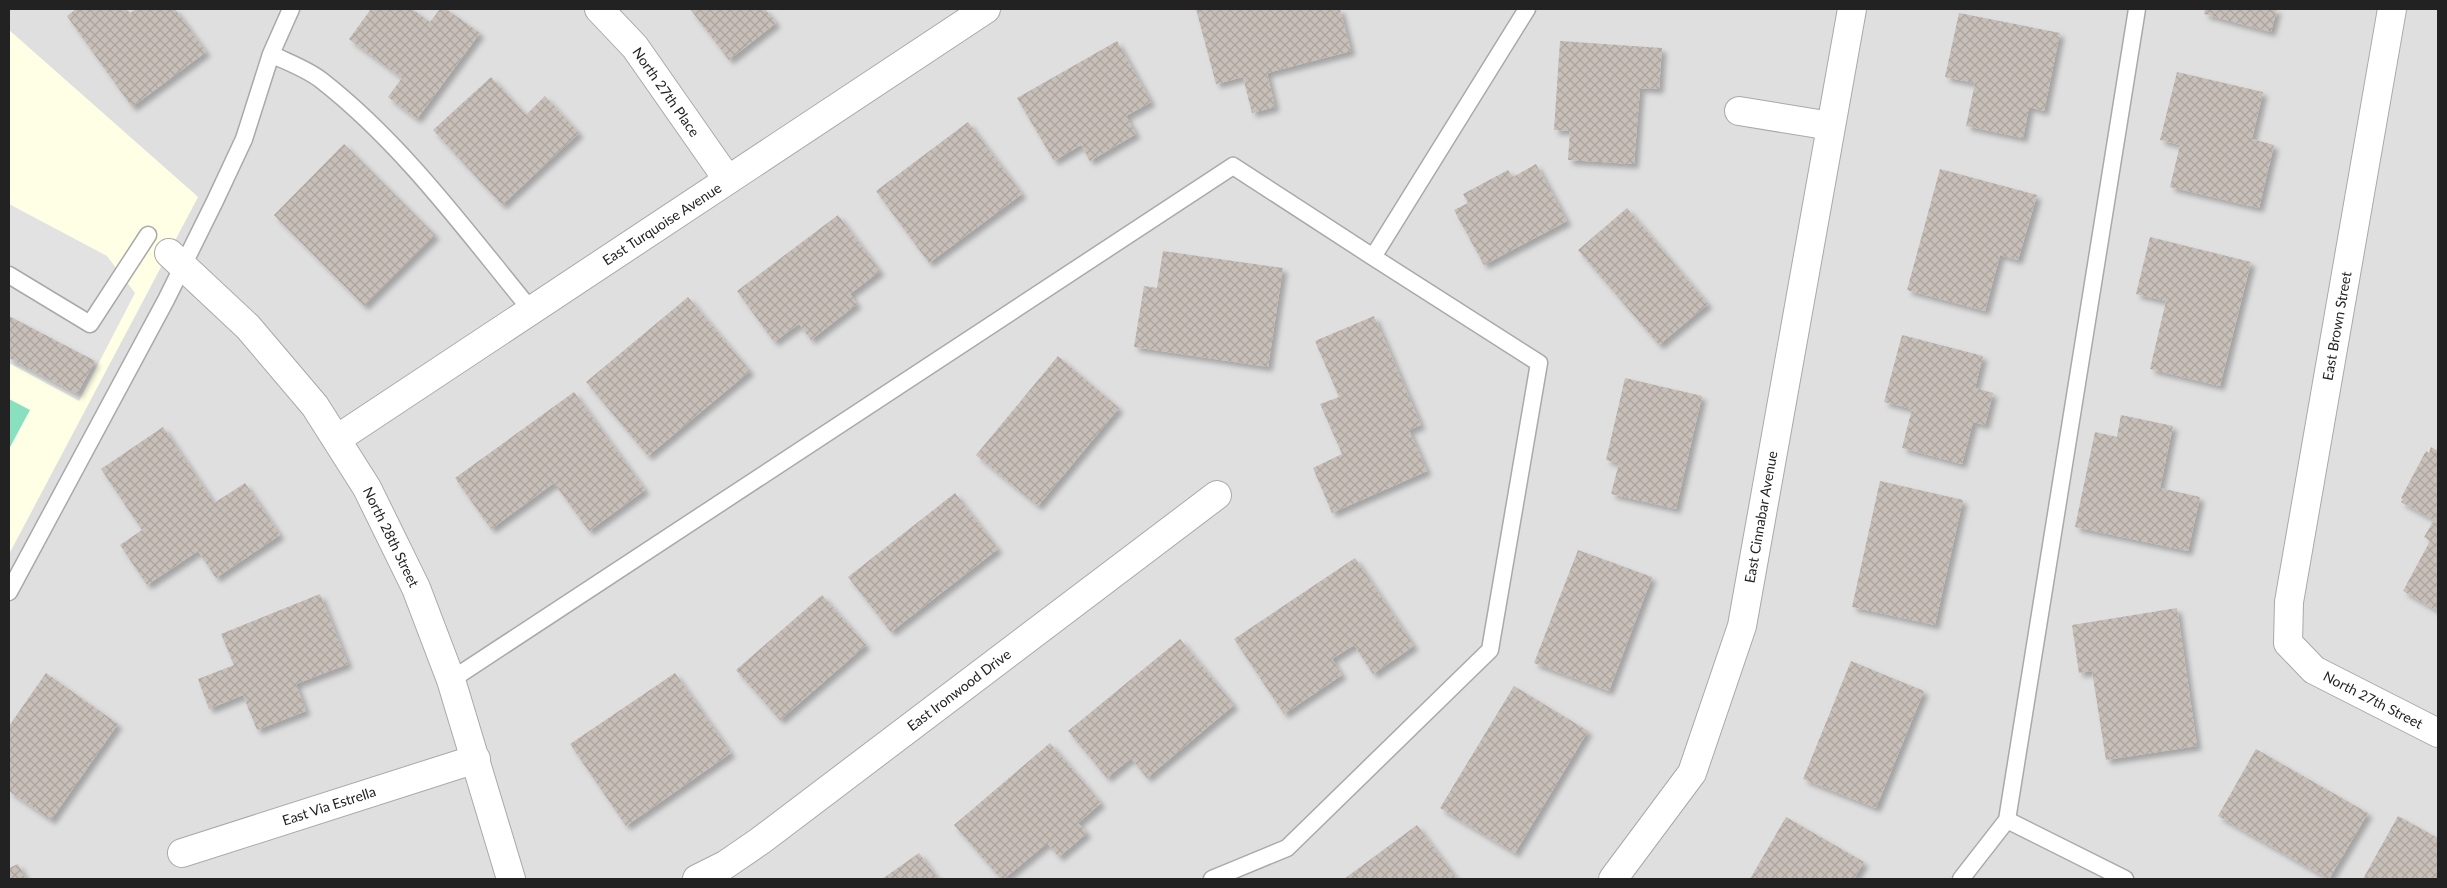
<svg xmlns="http://www.w3.org/2000/svg" width="2447" height="888" font-family="Lato,sans-serif">
<defs>
<pattern id="building-cross-hatch" width="8" height="8" patternUnits="userSpaceOnUse" patternTransform="scale(1.25)"><rect width="8" height="8" fill="#c7bfb8"/><path d="M0 0l8 8M0 8l8-8" fill="none" stroke="#aba49e"/></pattern>
<filter id="shadow"><feDropShadow dx="4.5" dy="4.5" stdDeviation="2.5" flood-color="#0004"/></filter>
</defs>
<rect width="100%" height="100%" fill="#f2efe9"/>
<path fill="#e0dfdf" d="M9 9H2438V879H9V554L198 197 9 30Z"/>
<path fill="#ffffe5" d="M9 30 198 197 9 554Z"/>
<path fill="#88e0be" d="M9 399 30 410 9 449Z"/>
<path fill="#e2e2e2" d="M9 204 107 256 135 293 79 401 9 363Z"/>
<path fill="url(#building-cross-hatch)" filter="url(#shadow)" d="M76 9H126L130 13 136 9H175L206 52 132 107 67 16Z
M371 9H412L430 22 440 9H446L480 33 417 119 388 97 402 78 349 39Z
M690 9H765L776 23 729 60Z
M1196 9H1340L1351 51 1267 73 1275 107 1252 113 1243 77 1216 84Z
M2205 9H2277L2271 32 2204 14Z
M1959 13 2060 33 2044 111 2029 107 2023 138 1966 126 1975 83 1945 77Z
M1117 41 1151 102 1126 116 1136 134 1090 161 1081 145 1054 161 1017 98Z
M1560 41 1662 48 1659 89 1640 88 1634 164 1568 160 1570 131 1554 130Z
M2177 72 2263 92 2252 139 2274 145 2259 208 2170 187 2180 145 2160 140Z
M491 77 526 115 545 96 579 133 502 205 433 130Z
M968 122 1022 194 929 263 876 191Z
M344 144 435 235 364 306 274 215Z
M1536 164 1567 221 1484 265 1454 210 1468 203 1463 194 1508 170 1513 177Z
M1940 169 2037 195 2018 260 2000 255 1985 311 1907 290Z
M1627 208 1708 304 1659 345 1578 250Z
M838 215 880 271 850 294 857 304 811 340 799 324 774 342 737 291Z
M2150 237 2251 262 2220 386 2150 369 2166 301 2136 294Z
M1163 251 1283 268 1268 367 1134 347 1144 286 1157 288Z
M688 297 750 371 648 456 586 382Z
M9 316 95 361 77 394 9 358Z
M1374 316 1421 425 1409 430 1427 471 1332 513 1313 468 1342 454 1320 404 1339 397 1315 341Z
M1902 335 1983 356 1975 388 1993 393 1985 425 1973 422 1962 464 1902 448 1912 409 1884 402Z
M1058 356 1119 408 1038 506 976 455Z
M1625 378 1702 396 1676 509 1611 494 1619 463 1606 460Z
M574 392 645 490 589 531 554 483 491 529 455 478Z
M2121 415 2173 426 2160 488 2200 497 2188 551 2075 527 2095 432 2117 437Z
M163 427 214 503 245 483 280 535 216 578 198 551 147 585 120 545 142 530 101 469Z
M2431 447 2438 451V611L2403 591 2430 541 2424 537 2434 520 2401 502 2403 499 2401 498 2426 451 2429 453Z
M1880 481 1963 500 1935 625 1852 607Z
M955 493 998 549 891 632 848 577Z
M1578 550 1652 577 1609 691 1534 663Z
M1355 558 1414 646 1373 674 1354 645 1332 659 1342 675 1284 714 1234 639Z
M320 594 348 664 296 684 306 711 257 730 243 695 209 709 198 679 234 665 221 634Z
M822 595 866 645 780 720 736 670Z
M2177 608 2197 746 2106 760 2092 671 2079 673 2072 625Z
M1180 639 1234 705 1147 778 1131 758 1107 778 1068 731Z
M1851 661 1924 691 1876 808 1803 779Z
M46 673 118 724 51 820 9 791V726Z
M675 673 731 753 626 826 570 744Z
M1514 686 1588 731 1515 853 1440 808Z
M1050 743 1101 803 1078 823 1087 833 1059 857 1047 843 1004 879H1001L954 825Z
M2256 749 2368 813 2329 879 2218 816Z
M2398 816 2438 838V879H2363Z
M1786 817 1864 862 1854 879H1750Z
M1417 825 1457 879H1344Z
M919 853 938 879H882Z
M18 864 26 879H9V868Z"/>
<g fill="none" stroke-linecap="round" stroke-linejoin="round">
<defs>
<path id="lane" d="M271 54 291 9
M9 275 90 324 148 235
M9 592 166 300 215 201 244 139 271 54C287 62 307 69 321 80 403 144 466 231 531 310
M451 680 1233 166 1373 257 1527 9
M2007 820 2125 879
M1212 879 1287 848 1490 650 1539 363 1373 257
M1961 879 2007 820 2137 9"/>
<path id="street" d="M599 9 635 47 728 180
M2392 9 2289 602 2288 643 2314 670 2438 733
M1739 111 1831 126
M169 253 248 327 315 406 367 488 416 588 451 680 511 879
M337 439 986 9
M182 853 476 759
M697 879 725 865 760 841 1217 495
M1613 879 1692 773 1742 626 1852 9"/>
</defs>
<use href="#lane" stroke="#a9a9a9" stroke-width="19"/>
<use href="#street" stroke="#a9a9a9" stroke-width="30"/>
<use href="#lane" stroke="#fff" stroke-width="16"/>
<use href="#street" stroke="#fff" stroke-width="28"/>
</g>
<g text-anchor="middle" stroke-width="4.5" stroke-linejoin="round" paint-order="stroke">
<g font-size="14" fill="#222" stroke="#fff">
<text transform="translate(666 92) rotate(55)" y="5">North 27th Place</text>
<text transform="translate(662 224) rotate(-33)" y="5">East Turquoise Avenue</text>
<text transform="translate(2337 326) rotate(-80)" y="5">East Brown Street</text>
<text transform="translate(1761 517) rotate(-80)" y="5">East Cinnabar Avenue</text>
<text transform="translate(391 537) rotate(64)" y="5">North 28th Street</text>
<text transform="translate(959 690) rotate(-37)" y="5">East Ironwood Drive</text>
<text transform="translate(2373 700) rotate(27)" y="5">North 27th Street</text>
<text transform="translate(329 806) rotate(-18)" y="5">East Via Estrella</text>
</g>
</g>
<rect width="2447" height="888" fill="none" stroke="#222222" stroke-width="20"/>
</svg>
